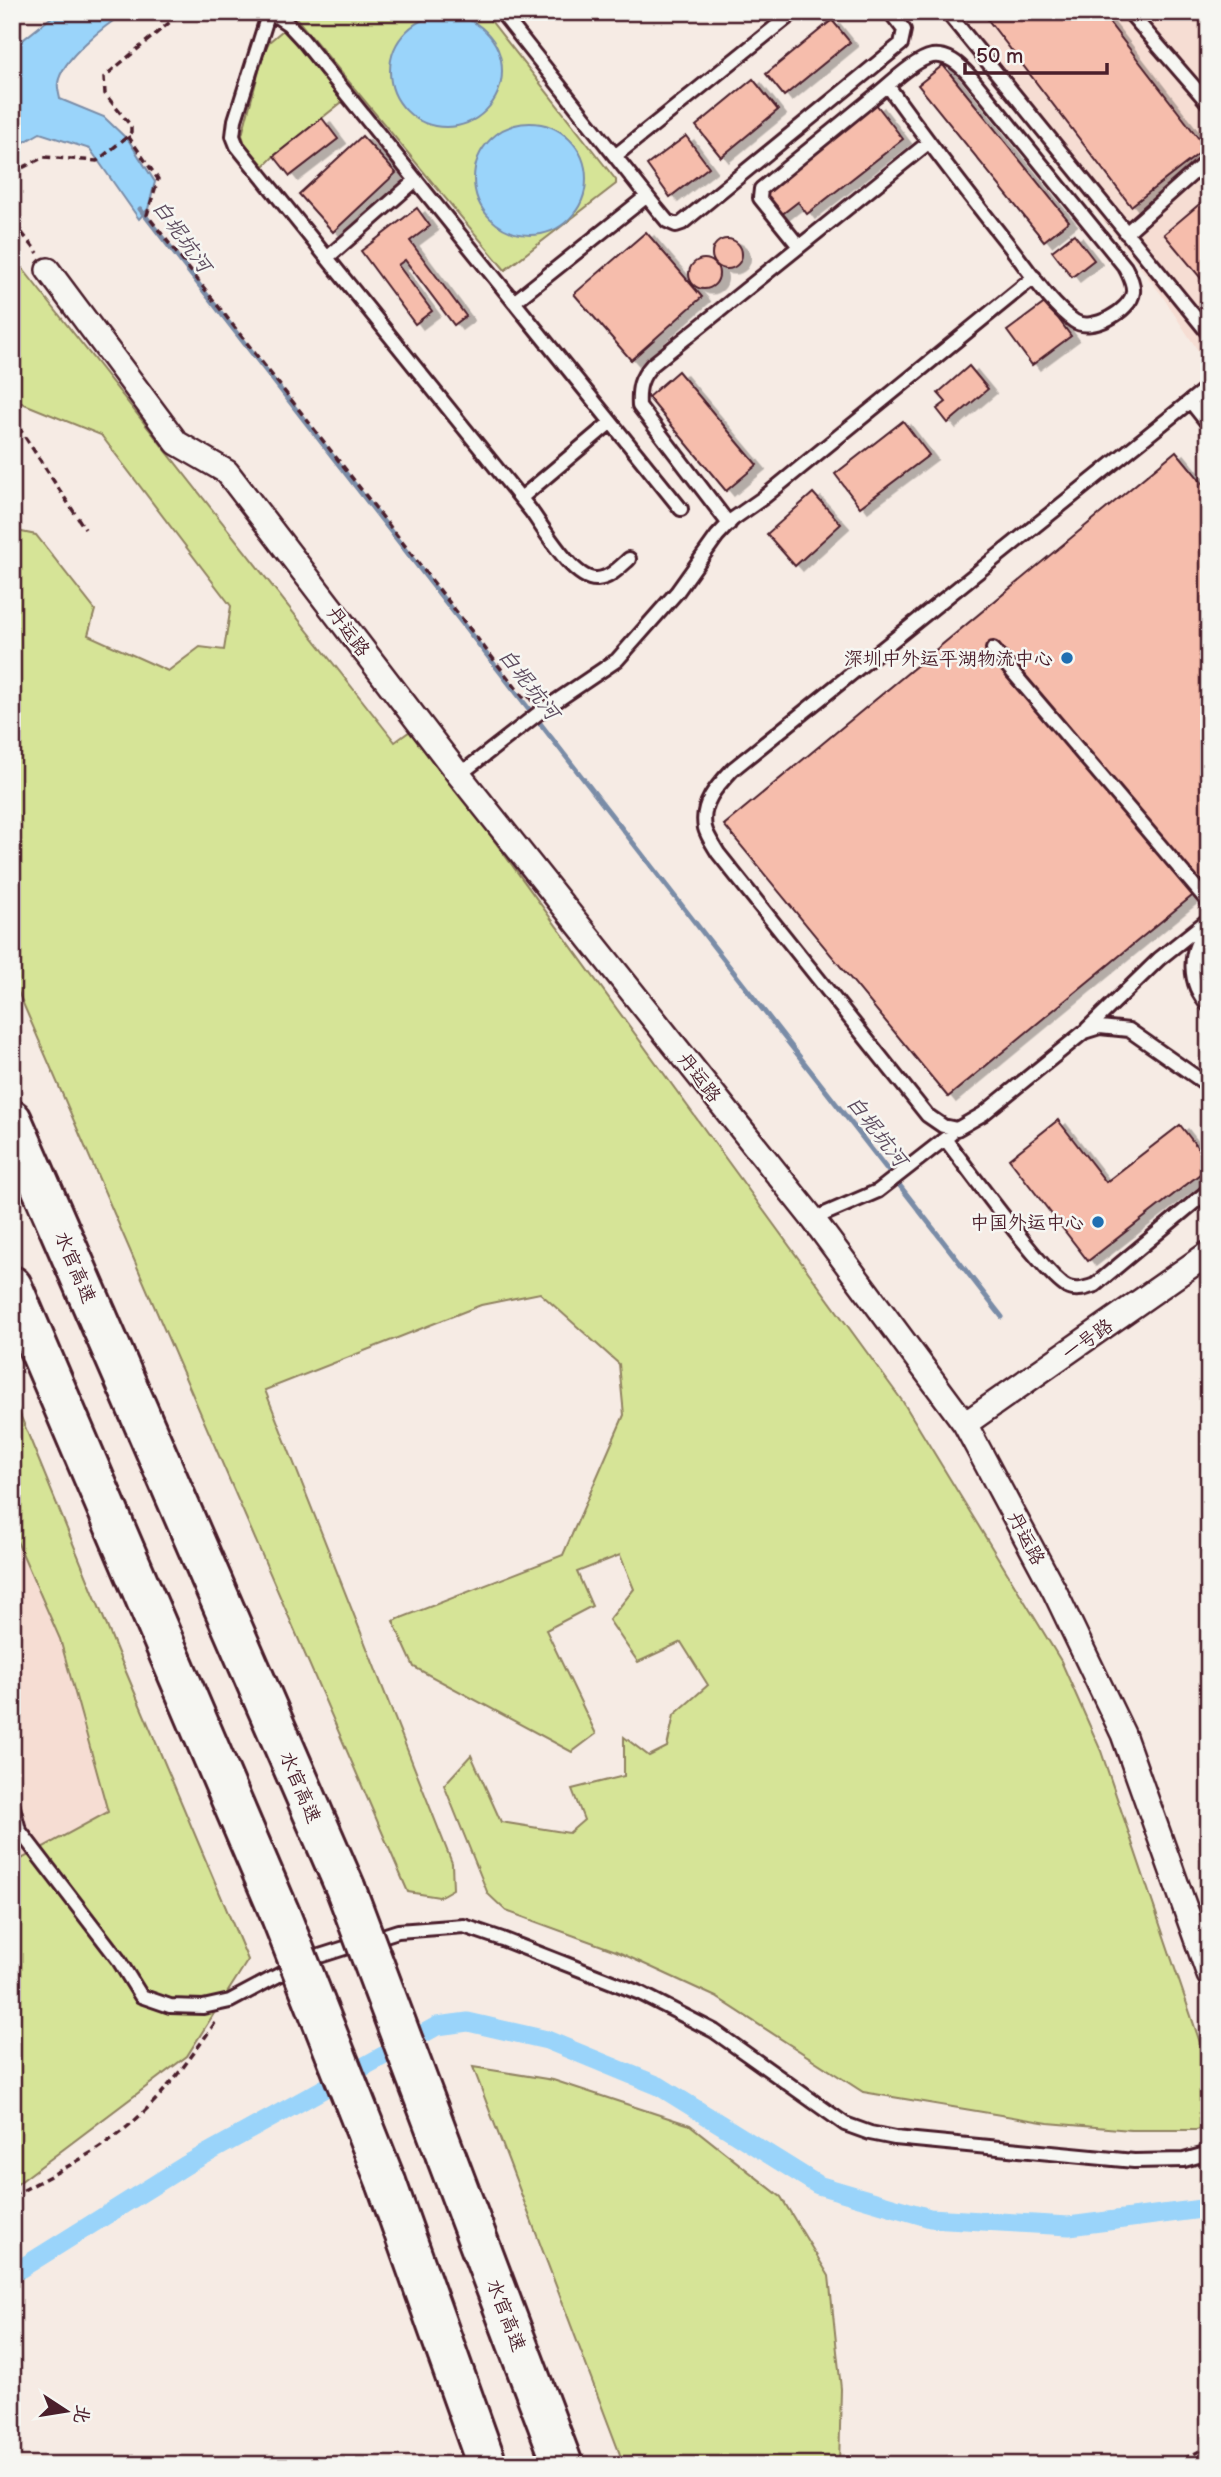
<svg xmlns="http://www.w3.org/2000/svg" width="1221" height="2477" font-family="'Balsamiq Sans','LXGW WenKai TC',sans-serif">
<defs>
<filter id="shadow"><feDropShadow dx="8" dy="4.5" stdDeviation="0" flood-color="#0004"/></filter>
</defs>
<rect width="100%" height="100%" fill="#f6ebe4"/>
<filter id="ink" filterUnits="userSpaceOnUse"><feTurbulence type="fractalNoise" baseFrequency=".0143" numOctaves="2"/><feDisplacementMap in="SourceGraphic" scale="14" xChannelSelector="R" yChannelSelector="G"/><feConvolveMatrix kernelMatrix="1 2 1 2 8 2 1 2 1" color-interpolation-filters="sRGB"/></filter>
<g filter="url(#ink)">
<path fill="#f6ddd3" d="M939 12H1209V360L1206 363 1161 294Z
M12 1530 60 1639 108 1813 12 1864Z"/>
<path fill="#d6e497" stroke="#908261" stroke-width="2" d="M291 12H484L616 180V184L505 270Z
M282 31H286L342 102 274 156 264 166 245 144 242 135 264 52 269 42Z
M12 255 395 742 413 729 903 1402 1061 1661 1101 1751 1209 2069V2126L1196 2130H1131L1048 2123 863 2092 716 1997 616 1951 506 1911 488 1894 444 1785 471 1755 501 1822 569 1833 584 1820 572 1789 624 1776V1737L649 1756 667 1747 674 1715 708 1685 681 1642 638 1662 609 1620 634 1589 620 1555 577 1572 592 1606 546 1630 596 1734 572 1752 414 1667 393 1621 563 1555 624 1415 619 1364 540 1293 481 1305 265 1390 452 1863 453 1889 439 1897 408 1892 12 978V530L36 535 95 610 88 635 168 671 200 647 224 650 231 606 101 435 12 399Z
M12 1395 118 1653 248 1960 187 2056 12 2188V1864L108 1812 60 1639 12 1530Z
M473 2067 553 2080 690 2125 781 2197 829 2276 841 2389 839 2465H624Z"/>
<path fill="#9ad4fa" stroke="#7a8ca7" stroke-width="2" d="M58 12H126C106 25 62 58 58 83 57 88 59 93 60 99L104 117 129 141 155 182 148 209 139 219 90 149 40 133 12 149V53L19 43Z
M390 71a56 56 0 1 1 112 0a56 56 0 1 1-112 0Z
M474 179a56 56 0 1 1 112 0a56 56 0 1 1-112 0Z"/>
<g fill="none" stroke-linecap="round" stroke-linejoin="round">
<path stroke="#7a8ca7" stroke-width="5" d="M140 209 1002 1317
M1205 1348 1209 1345"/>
<path stroke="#9ad4fa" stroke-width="19" d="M12 2274 186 2165 437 2026 468 2022 547 2040 659 2086 818 2185 930 2218 1069 2226 1209 2208"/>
</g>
<path fill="#f6bdac" stroke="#4a1f2b" stroke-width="2" filter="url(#shadow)" d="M982 12H1101L1206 148 1131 206Z
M832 20 850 42 784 96 766 74Z
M943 65 1069 221 1044 241 918 85Z
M753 79 778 110 721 157 696 126Z
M876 104 903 139 807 214 798 202 781 215 763 191Z
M322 118 338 139 290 176 274 156Z
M362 136 396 173 333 232 299 194Z
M686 136 709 167 670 197 647 165Z
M1209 196V288L1164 234Z
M417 208 430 226 410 241 466 316 454 325 405 260 398 265 432 311 415 324 361 251Z
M646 232 702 297 631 360 574 294Z
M1074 234 1094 260 1072 277 1052 251Z
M712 254a15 15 0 1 1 30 0a15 15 0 1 1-30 0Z
M689 274a15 15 0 1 1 30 0a15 15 0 1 1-30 0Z
M1046 302 1071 336 1032 365 1007 331Z
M969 366 988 389 948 423 937 409 946 402 938 393Z
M678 371 757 465 726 491 648 397Z
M903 421 929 455 860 507 835 474Z
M1176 451 1209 491V882L948 1097 724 825Z
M813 493 841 524 795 566 767 534Z
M1058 1120 1106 1182 1180 1125 1209 1162V1167L1088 1261 1009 1159Z"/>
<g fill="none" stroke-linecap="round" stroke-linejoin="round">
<defs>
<path id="service" d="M269 12 235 120 233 136 237 146 531 511C544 529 574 581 597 579 610 578 620 567 629 559
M270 12 288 24 302 39 681 509
M501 12 657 209 667 221 676 225 682 223 901 44 904 30 890 12
M947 12 1209 334
M1129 12 1209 104
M615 156 794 12
M1126 233 1209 159
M798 245 760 198 761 189C799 158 837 127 875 96 889 85 915 59 932 56 948 54 959 64 969 75L1125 267C1129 275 1134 283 1133 292 1131 311 1091 333 1074 321 1049 303 1030 272 1011 248 969 195 927 141 888 86
M327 258 416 180
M514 302 647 196
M1209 386 733 769C718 785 700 803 705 828 707 836 714 846 718 853L927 1115 943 1126 957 1129 983 1114 1084 1032 1100 1027 1129 1030 1209 1086
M1190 401 1209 425
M521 498 611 422
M729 524 639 406C638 388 640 378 652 365L928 143
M993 649 1209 903
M459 775 540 712 617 660 677 592 717 536 733 519 763 498 1034 277
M1209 928C1186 949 1188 985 1209 1006
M1087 1029 1159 959 1209 919
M945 1139C963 1162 1050 1283 1069 1288 1078 1291 1086 1288 1095 1285L1209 1190
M813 1219 878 1191 951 1134
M12 1803 19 1830 118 1959 141 1996 170 2006 203 2007 230 2001 307 1960 398 1931 464 1926 502 1939 640 1993 714 2031 845 2124 870 2133 895 2138 1134 2161 1184 2160 1209 2153"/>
<path id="minor" d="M48 270 177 443 227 472 459 775 813 1219 965 1424 1055 1592 1123 1734 1209 1975
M965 1424 1209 1253"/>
<path id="motorway" d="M12 1120 345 1887
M12 1286 280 1914
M446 2156 563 2465
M386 2182 487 2465"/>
</defs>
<use href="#service" stroke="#4a1f2b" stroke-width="18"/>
<use href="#minor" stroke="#4a1f2b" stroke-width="28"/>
<use href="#motorway" stroke="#4a1f2b" stroke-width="44"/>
<path stroke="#4a1f2b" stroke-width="3.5" stroke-dasharray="7 5" stroke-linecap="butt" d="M12 15 16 12
M128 136 158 179 147 215 523 697 527 694 532 701
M12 173 44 157 97 161 128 136 131 132V126L105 94 104 77 182 12
M12 227 18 228 38 253
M12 417 85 529
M12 2196C52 2175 93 2155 127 2127 163 2097 191 2058 217 2020
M1173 2465 1209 2446"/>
<use href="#service" stroke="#f6f6f2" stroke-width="12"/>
<use href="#minor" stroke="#f6f6f2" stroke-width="23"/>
<use href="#motorway" stroke="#f6f6f2" stroke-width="38"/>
<defs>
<path id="motorway-bridge" d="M345 1887 446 2156
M280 1914 386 2182"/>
</defs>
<use href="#motorway-bridge" stroke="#4a1f2b" stroke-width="44" stroke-linecap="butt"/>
<use href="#motorway-bridge" stroke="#f6f6f2" stroke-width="38"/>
</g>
</g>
<g fill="#1f6fb2" stroke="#f6f6f2" stroke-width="2.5">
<circle cx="1067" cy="658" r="7"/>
<circle cx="1098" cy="1222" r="7"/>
</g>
<g text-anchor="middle" stroke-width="5" stroke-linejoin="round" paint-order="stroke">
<g font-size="19" fill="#4a1f2b" stroke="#f6f6f2">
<text transform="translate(349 631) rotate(53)" y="7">丹运路</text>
<text transform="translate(700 1077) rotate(52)" y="7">丹运路</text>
<text transform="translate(76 1267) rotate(67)" y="7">水官高速</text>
<text transform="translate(1087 1339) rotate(-35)" y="7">一号路</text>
<text transform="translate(1027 1538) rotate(62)" y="7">丹运路</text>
<text transform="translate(301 1787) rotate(67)" y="7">水官高速</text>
<text transform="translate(507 2315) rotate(69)" y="7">水官高速</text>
</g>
<g font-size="19" fill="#4a1f2b" stroke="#f6f6f2" text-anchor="end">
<text x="1053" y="665">深圳中外运平湖物流中心</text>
<text x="1084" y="1229">中国外运中心</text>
</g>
<g font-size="21" font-style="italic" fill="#5e4c5f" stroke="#f6f6f2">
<text transform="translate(182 236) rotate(54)" y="7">白坭坑河</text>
<text transform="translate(529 684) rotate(52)" y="7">白坭坑河</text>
<text transform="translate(877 1131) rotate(52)" y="7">白坭坑河</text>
</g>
</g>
<rect width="1221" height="2477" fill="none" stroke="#f6f6f2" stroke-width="42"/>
<rect x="21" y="21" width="1179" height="2435" fill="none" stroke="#4a1f2b" stroke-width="2.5" filter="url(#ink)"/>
<g transform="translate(66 2411) rotate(102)" stroke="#f6f6f2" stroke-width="5" paint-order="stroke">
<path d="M0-5L12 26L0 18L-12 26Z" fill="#4a1f2b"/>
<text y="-10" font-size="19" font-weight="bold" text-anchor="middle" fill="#4a1f2b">北</text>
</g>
<path d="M965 63v10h142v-10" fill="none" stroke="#4a1f2b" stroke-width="3.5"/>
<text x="976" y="63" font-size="21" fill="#4a1f2b" stroke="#f6f6f2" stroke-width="5" paint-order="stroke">50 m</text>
</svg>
